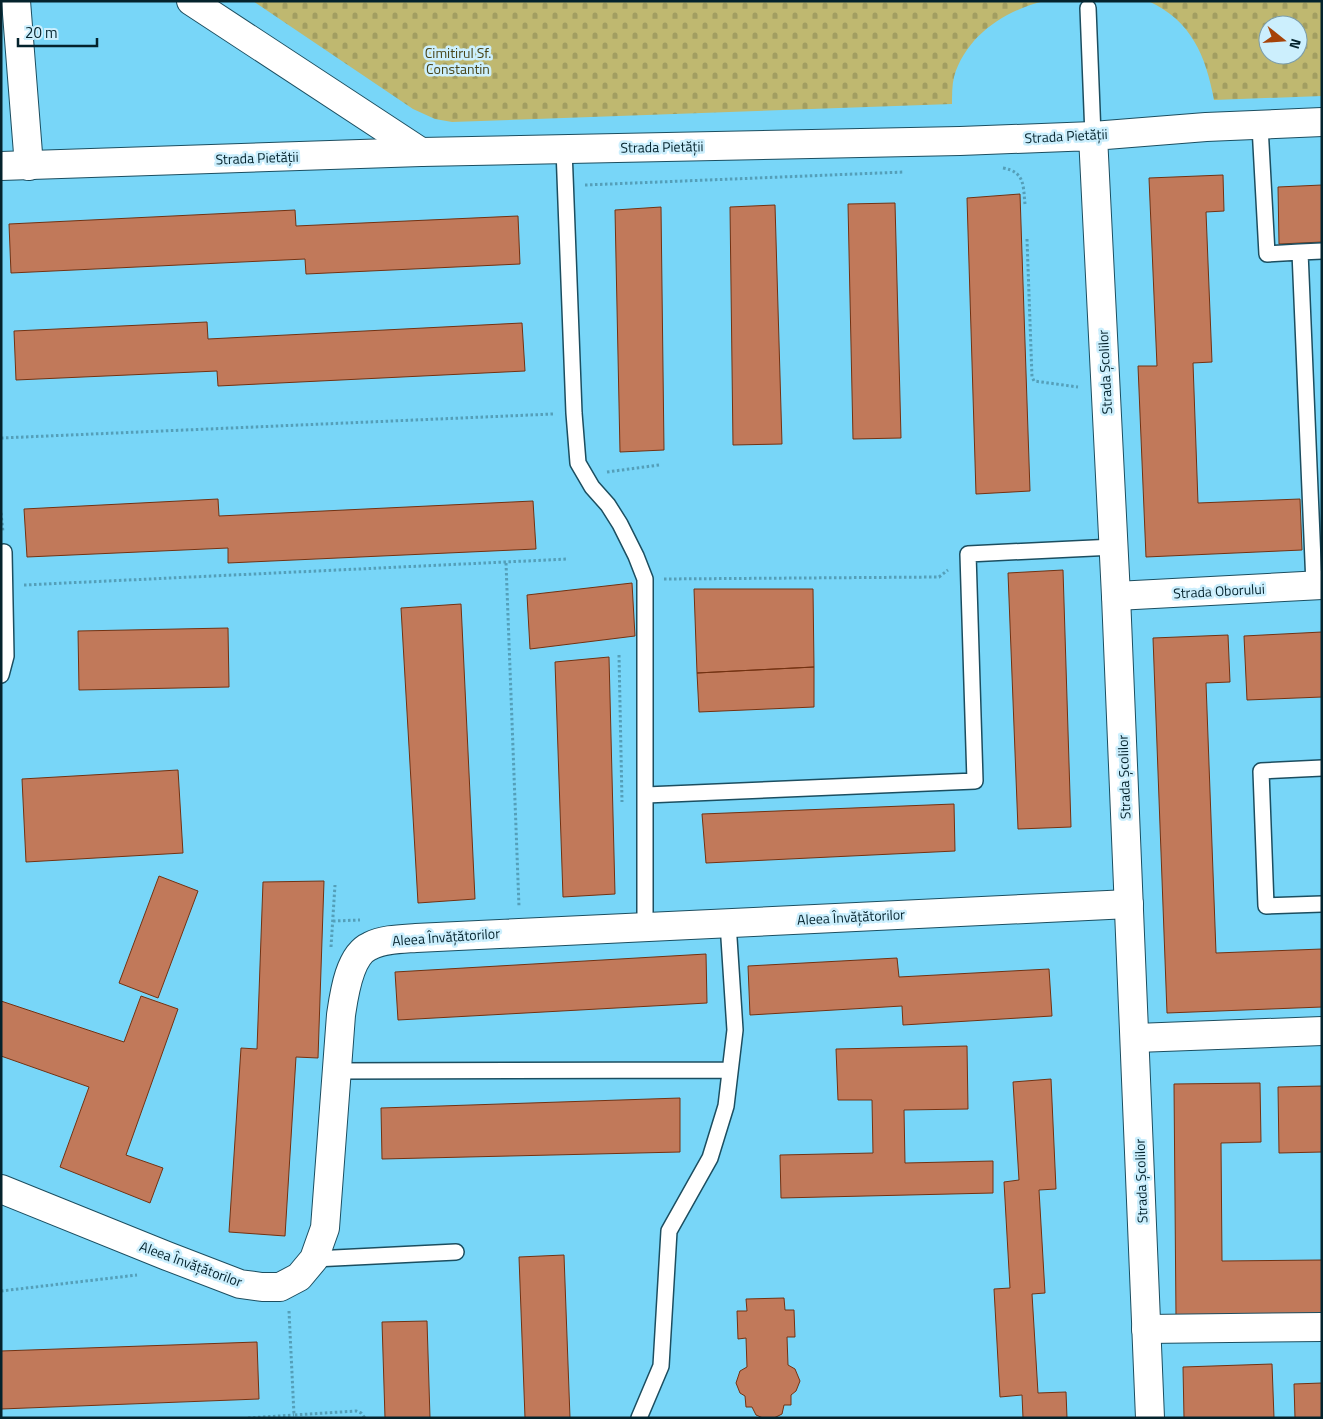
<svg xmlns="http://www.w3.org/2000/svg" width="1323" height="1419" font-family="'Titillium Web',sans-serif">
<defs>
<pattern id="cemetery-stones" width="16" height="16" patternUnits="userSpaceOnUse" patternTransform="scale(1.25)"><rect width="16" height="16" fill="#bfb870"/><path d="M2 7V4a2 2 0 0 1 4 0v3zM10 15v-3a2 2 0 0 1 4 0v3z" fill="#a29e61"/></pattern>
</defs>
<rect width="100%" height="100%" fill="#78d6f8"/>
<path fill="url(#cemetery-stones)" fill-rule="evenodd" d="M253 1H1045C1005 10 966 36 954 77 952 85 952 95 952 104L452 122 435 119 413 109Z
M1148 1H1322V96L1214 100C1206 56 1191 20 1148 1ZM1268 25H1298V55H1268Z"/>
<path fill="#c1795a" stroke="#733212" d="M1223 175 1224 211 1206 212 1212 362 1193 363 1198 503 1300 499 1302 550 1146 557 1138 366H1157L1149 178Z
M1322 185V242L1279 244 1278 187Z
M1020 194 1030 491 976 494 967 198Z
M895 203 901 438 853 439 848 204Z
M775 205 782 444 733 445 730 207Z
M661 207 664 450 620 452 615 210Z
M295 210 296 226 518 216 520 264 306 274 305 259 11 273 9 224Z
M207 322 208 339 522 323 525 371 218 386 217 371 16 380 14 331Z
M218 499 219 516 533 501 536 549 228 563V548L27 557 24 509Z
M1063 570 1071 827 1018 829 1008 573Z
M632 583 635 636 530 649 527 595Z
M694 589H813L814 667 697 673Z
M461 604 475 899 418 903 401 608Z
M228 628 229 687 79 690 78 631Z
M1322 632V697L1247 700 1244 636Z
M1228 635 1230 682 1206 683 1216 953 1322 949V1007L1167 1013 1153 638Z
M609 657 615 894 563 897 555 662Z
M814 667V707L699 712 697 673Z
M178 770 183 853 26 862 22 779Z
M954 804 955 851 706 863 702 814Z
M159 876 198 891 158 998 119 983Z
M324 881 318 1058 296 1057 285 1236 229 1232 241 1048 257 1049 263 882Z
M706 954 707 1003 398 1020 395 972Z
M897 958 899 977 1049 969 1052 1016 903 1025 902 1006 750 1015 748 966Z
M141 996 178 1009 126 1155 163 1168 150 1203 60 1167 89 1087 1 1056V1001L124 1042Z
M967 1046 968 1109 904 1110 905 1163 993 1161V1193L781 1198 780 1155 873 1153 872 1100H838L836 1049Z
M1051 1079 1056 1189 1039 1190 1045 1293 1032 1294 1038 1393 1066 1392 1067 1418H1023L1022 1395 1000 1397 994 1289 1010 1288 1004 1182 1019 1180 1013 1082Z
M1260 1083 1261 1142 1221 1143 1222 1261 1322 1260V1315L1176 1317 1174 1084Z
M1322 1086V1152L1279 1153 1278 1087Z
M680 1098V1152L382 1159 381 1108Z
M564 1255 570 1418H525L519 1257Z
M784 1298 785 1310H794L795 1337H787L788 1365 795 1369 800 1381 796 1391 791 1395V1405H784L782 1414 774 1418H763L756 1415 752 1407H746L745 1396 740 1393 736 1383 740 1371 747 1367 746 1338 738 1339 737 1311H747L746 1299Z
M427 1321 430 1418H385L382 1322Z
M257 1342 259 1399 1 1409V1351Z
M1272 1364 1274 1418H1184L1183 1367Z
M1322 1383V1418H1295L1294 1384Z"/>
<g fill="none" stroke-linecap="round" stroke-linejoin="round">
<defs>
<path id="service" d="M1088 8 1093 136
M1260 126 1267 254 1300 252 1314 585
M564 149 574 413 578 463 592 487 608 505 620 524 636 556 645 579V927
M1300 252 1322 251
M1 675 6 656 4 552
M1322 768 1261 771 1266 906 1322 904
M646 795 975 781 968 554 1114 547
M336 1071 730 1070
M314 1259 456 1252
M639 1418 661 1366 669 1231 710 1158 726 1106 735 1030 728 923"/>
<path id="minor" d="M16 1 29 166
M191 1 421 152
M1116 596 1322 585
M1136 1038 1322 1031
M1 1189 167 1256 240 1284 262 1287H280L299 1277 314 1259 325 1228 341 1015C344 995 349 955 370 946 384 939 401 939 416 938L1129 904
M1146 1329 1322 1327"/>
<path id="tertiary" d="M1093 136 1116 596 1150 1418
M1 166 421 152 960 141 1093 136 1206 127 1322 122"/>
</defs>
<use href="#service" stroke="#1c4e60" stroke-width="18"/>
<use href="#minor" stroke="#1c4e60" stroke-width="30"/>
<use href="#tertiary" stroke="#1c4e60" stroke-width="30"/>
<path stroke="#549fb9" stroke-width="3" stroke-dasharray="2.5 2.5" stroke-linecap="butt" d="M1003 168C1025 172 1023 185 1025 204
M585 185 904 172
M1027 239 1032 377 1034 381 1078 387
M1 438 553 414
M607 472 659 465
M1 513 3 532
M506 563 519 907
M664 579 939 577 948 570
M24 585 568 559
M619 655 622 802
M333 921 360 920
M331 947 335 885
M1 1291 137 1275
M289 1311 294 1415 356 1411 361 1413 365 1418
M248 1418 294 1415"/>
<use href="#service" stroke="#fff" stroke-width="15"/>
<use href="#minor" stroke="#fff" stroke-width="28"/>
<use href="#tertiary" stroke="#fff" stroke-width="28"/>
</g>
<g text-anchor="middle" stroke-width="5" stroke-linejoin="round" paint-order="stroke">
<g font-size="14" fill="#474317" stroke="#cceffd">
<text x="458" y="58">Cimitirul Sf.<tspan x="458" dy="16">Constantin</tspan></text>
</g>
<g font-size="14" fill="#04232d" stroke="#cceffd">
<text transform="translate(1066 136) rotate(-3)" y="5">Strada Pietății</text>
<text transform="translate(662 147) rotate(-1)" y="5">Strada Pietății</text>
<text transform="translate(257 158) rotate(-2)" y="5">Strada Pietății</text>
<text transform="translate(1105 372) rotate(-93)" y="5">Strada Școlilor</text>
<text transform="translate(1219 591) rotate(-3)" y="5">Strada Oborului</text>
<text transform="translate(1124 777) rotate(-92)" y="5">Strada Școlilor</text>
<text transform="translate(851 917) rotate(-3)" y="5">Aleea Învățătorilor</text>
<text transform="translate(446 937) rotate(-4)" y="5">Aleea Învățătorilor</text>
<text transform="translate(1141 1181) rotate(-92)" y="5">Strada Școlilor</text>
<text transform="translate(191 1264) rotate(20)" y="5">Aleea Învățătorilor</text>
</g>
</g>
<rect width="1323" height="1419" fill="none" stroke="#04232d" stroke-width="5"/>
<g transform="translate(1283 40) rotate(107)"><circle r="24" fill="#cceffd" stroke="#7c9daa"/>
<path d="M0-4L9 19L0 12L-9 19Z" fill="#a64309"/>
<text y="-8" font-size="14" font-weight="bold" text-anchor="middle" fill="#04232d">N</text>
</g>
<path d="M18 38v8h79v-8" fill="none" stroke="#04232d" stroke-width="2.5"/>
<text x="25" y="38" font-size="15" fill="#04232d" stroke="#cceffd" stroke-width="4" paint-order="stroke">20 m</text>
</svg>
